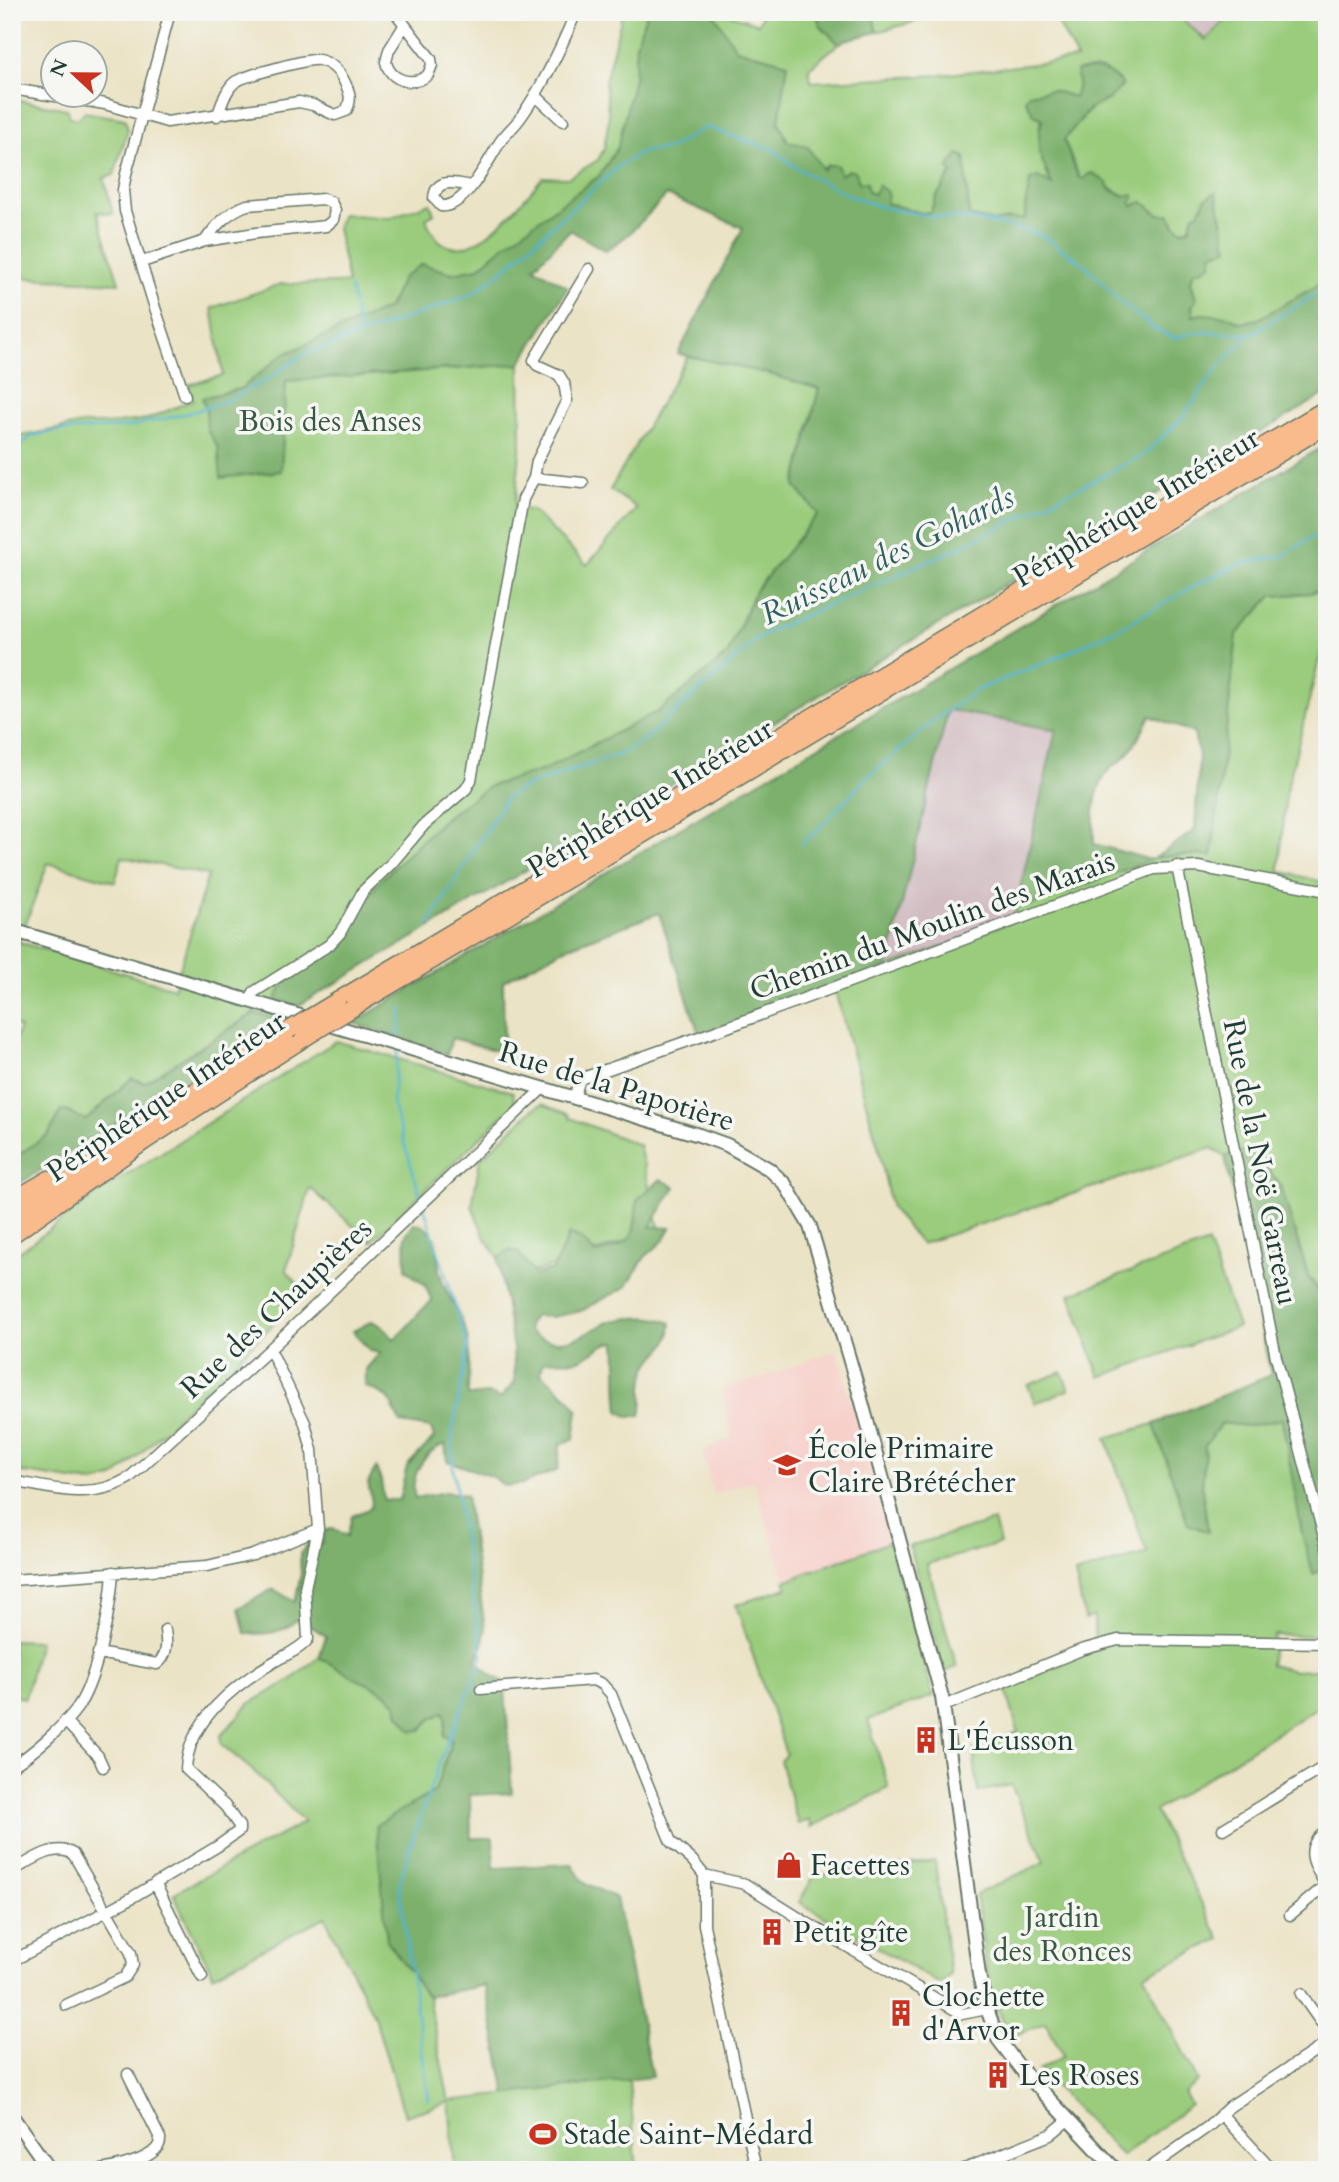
<svg xmlns="http://www.w3.org/2000/svg" width="1339" height="2182" font-family="Cardo,serif">
<rect width="100%" height="100%" fill="#f6f6f2"/>
<filter id="ink" filterUnits="userSpaceOnUse"><feTurbulence type="fractalNoise" baseFrequency=".0143" numOctaves="2"/><feDisplacementMap in="SourceGraphic" scale="14" xChannelSelector="R" yChannelSelector="G"/><feConvolveMatrix kernelMatrix="1 2 1 2 8 2 1 2 1" color-interpolation-filters="sRGB"/></filter>
<filter id="wash" filterUnits="userSpaceOnUse"><feTurbulence type="fractalNoise" baseFrequency=".00686" numOctaves="4" result="noise"/><feDisplacementMap in="SourceGraphic" scale="28" xChannelSelector="R" yChannelSelector="G"/><feGaussianBlur stdDeviation="1.57" result="paint"/><feColorMatrix in="noise" values="0 0 0 0 0 0 0 0 0 0 0 0 0 0 0 0 0 1.4 0 .05"/><feComposite in="paint" operator="in"/></filter>
<g filter="url(#wash)">
<rect width="100%" height="100%" fill="#ebe3c5"/>
<path fill="#f7d0ca" d="M837 1350 889 1542 785 1581 754 1481 713 1494 702 1450 732 1438 722 1388 755 1380Z"/>
<path fill="#d2bec2" d="M1108 12H1233L1206 40 1175 13 1116 20Z
M947 710 1056 729 1013 921 887 967Z"/>
<path fill="#9acc7c" stroke="#5c8458" stroke-width="2" fill-rule="evenodd" d="M623 12H722L758 24 763 12H815L821 26 839 44 809 68 811 82 939 75 1077 59 1055 17 1048 12H1108L1116 20 1175 13 1206 40 1233 12H1327V280L1259 319 1242 323 1227 316H1193L1192 306 1196 299 1191 281 1194 270H1202L1201 211 1192 220 1189 229 1182 230 1175 225 1173 220 1156 214 1142 202 1132 207C1131 206 1126 197 1125 196 1118 190 1088 178 1080 179L1064 139 1093 106 1109 99 1078 83 1075 98 1051 90 1039 129V152L1052 186 1025 206V219H1009L993 222 969 216 952 173 935 199 930 213H921L885 203 779 143 668 158 517 267 361 339 246 399 207 430 218 447 281 471 286 381 520 364 521 441 515 507 533 511 587 565 637 508 610 490 688 356 766 373 819 388 795 485 818 514 755 591 728 654 659 711 544 770 490 786 446 817 381 880 359 907 343 945 284 983 277 999 298 1006 281 1020 254 1013 144 1083 132 1078 86 1120 62 1110 48 1135 12 1159V1046L20 1028 12 1024V438L82 424H112L148 419 193 400 188 385 223 375 212 308 281 284 348 283 337 228 342 214 389 218 430 203 434 214 426 219C454 291 516 208 543 177L568 178 598 160 604 149 609 119 605 81ZM122 857 208 875 174 988 19 942 48 863 115 882Z
M872 12H924L925 19 877 32Z
M18 100 67 109 70 117 78 119 84 112 125 119 128 129 114 175 104 178 113 214 97 212 119 283 12 277V155Z
M1327 586V644H1323L1286 793 1279 871 1327 883V1300L1309 1278 1281 1188 1253 1148 1225 1157 1212 1148 921 1244 891 1208 879 1150 834 987 1013 921 1016 907 1032 905 1155 858 1183 855H1212L1237 634 1272 596 1311 593Z
M336 1041 513 1092 515 1104 371 1242 310 1188 286 1270 305 1293 129 1465 113 1478 91 1483 12 1471V1257L103 1190Z
M542 1104 568 1114 570 1118 639 1145 660 1230 514 1279 485 1238 472 1206 480 1159 533 1109Z
M1208 1243 1238 1327 1100 1377 1070 1294Z
M1062 1372 1069 1390 1035 1403 1028 1385Z
M1282 1418 1302 1533 1313 1573 1327 1567V1636L1274 1635 1270 1665 1295 1671 1327 1669V1701L1155 1811 1220 1939 1144 1975 1198 2081 1184 2093 1191 2105 1122 2156 1039 2070 1064 2056 1045 2022 1010 2038 989 1987 976 1894 1045 1862 1011 1785 978 1792 973 1751 1018 1732 1006 1688 1095 1649 1094 1616 1085 1619 1075 1574 1147 1553 1106 1438 1154 1424 1188 1524 1208 1531 1202 1490 1205 1446 1221 1423 1248 1426Z
M994 1521 1000 1544 927 1564 957 1667 944 1672 909 1546Z
M889 1542 933 1696 868 1720 889 1788 811 1827 810 1820 798 1824 780 1761 786 1754 736 1605 787 1588 785 1581Z
M12 1640 39 1641 25 1698 12 1696Z
M319 1657 355 1678 381 1690 396 1703 399 1714 421 1730 430 1720 444 1711 446 1719 444 1736 452 1739 387 1940 428 1997 449 2101 629 2080 637 2170H455L449 2102 405 2116 374 2016 325 1917 213 1975 173 1894 304 1822 257 1774 221 1744V1736L249 1704 291 1680Z
M935 1861 950 1975 940 1984 799 1902 814 1876Z"/>
<path fill="#7bb06c" stroke="#4d7650" stroke-width="2" d="M647 12H713L736 49 788 63 779 122 788 142 807 146 823 170 827 165H837L841 175 848 170 856 172 859 183 866 182 868 192 874 194 878 185 888 193 886 203 921 213 931 212 935 199 952 173 948 168 958 154 965 157 969 216 993 222 1009 219H1025V206L1030 180 1038 177 1052 185 1039 153V130L1043 119 1034 115 1025 99 1029 94 1051 90 1075 97 1078 83 1076 71C1100 67 1106 68 1123 85L1109 99 1088 110 1064 140 1078 177 1084 179 1088 174 1093 173 1107 183 1109 189 1125 196 1133 194 1134 197 1130 203 1132 206 1142 202C1153 206 1154 218 1169 214L1175 225 1182 230 1189 229 1194 214 1199 213 1205 199 1216 192 1228 249 1213 253 1211 264 1202 270 1194 271 1191 281 1196 300 1192 306 1193 316 1201 314 1227 316 1242 323 1258 319 1327 280V393L298 1006 276 999 284 982 343 946 359 908 381 880 446 817 490 786 544 770 659 711 728 654 755 591 818 514 795 486 819 389 766 373 678 354 743 228 667 195 629 234 606 251 570 230 534 267 568 287 520 364 286 381 281 471 221 478 218 447 207 430 206 409 202 398 242 388 282 355 388 308 403 277 422 264 452 273 478 268 506 244 599 176 618 147 634 78 636 44Z
M815 12H872L877 32 845 40 839 44 821 26Z
M1327 444V586L1311 593 1272 596 1237 634 1212 856 1183 855 1155 858 1195 830 1199 756 1194 733 1150 716C1142 731 1135 747 1123 759 1119 763 1113 765 1110 769 1092 790 1093 819 1094 844L1151 860 1032 905 1016 907 1056 730 948 710 887 967 700 1037 659 913 566 948 503 981 504 1053 452 1038 447 1055 353 1023Z
M255 1013 281 1020 12 1188V1159L48 1135 62 1110 86 1120 132 1078 144 1083Z
M1253 1148 1281 1187 1309 1278 1327 1300V1567L1313 1574 1302 1533 1282 1419 1248 1426 1221 1423 1205 1446 1202 1490 1208 1532 1188 1524 1154 1424 1271 1375 1225 1157Z
M661 1179 675 1187 650 1227 671 1228 664 1240 645 1257 626 1287 581 1311 552 1317 535 1316 529 1323V1331C549 1346 570 1343 591 1331 597 1328 605 1323 611 1321 629 1317 656 1315 671 1323 670 1353 655 1348 646 1371 640 1386 645 1400 641 1415L629 1417 619 1411C616 1388 618 1366 616 1342 600 1343 595 1353 581 1359 570 1363 555 1358 543 1362L541 1373 570 1399 578 1410 574 1439 560 1444 558 1470 523 1484 505 1486 491 1476 447 1461 445 1444C424 1452 409 1476 415 1498L446 1492 466 1495 485 1629 483 1645 476 1661 490 1674 502 1681 505 1689 512 1793 470 1795 471 1838H493L494 1868 572 1864 583 1882 616 1898 652 2077 506 2094 485 1985 428 1997 387 1940 376 1825 435 1791 452 1740 444 1736 446 1719 444 1712 430 1720 421 1730 412 1731 399 1714 396 1703 381 1690 355 1678 319 1657 326 1636 304 1622 295 1620C285 1634 260 1635 245 1633L239 1608 273 1589 295 1602 301 1574 300 1554 308 1544 322 1543 325 1531 333 1528 347 1536 352 1516 371 1508 372 1502 368 1483 376 1468 381 1480 384 1500H399L407 1466 434 1438 431 1428 401 1423C393 1413 395 1409 391 1402 385 1393 373 1390 365 1386L366 1369 380 1353 370 1351 353 1331 372 1321 382 1326 394 1339C409 1328 417 1312 432 1301L425 1285 406 1270 405 1236 414 1223C421 1225 427 1226 432 1233 439 1244 437 1258 439 1270 444 1296 464 1315 468 1341 470 1359 468 1378 468 1396L489 1394 501 1398 515 1382 513 1348 498 1259 509 1250 518 1252 535 1275 553 1270 569 1234 581 1239 596 1254C635 1241 634 1241 637 1200Z"/>
<g fill="none" stroke-linecap="round" stroke-linejoin="round">
<path stroke="#51b3cf" stroke-width="2.5" d="M350 288 354 304
M354 308 360 332
M12 453 32 436 59 431 128 427 193 412 229 400 271 377 301 356 471 295 506 268 620 165 643 152 671 148 706 127 772 149 798 169 848 195 881 207 935 217 968 219 1002 225 1041 235 1084 264 1121 302 1155 329 1174 338 1198 332 1250 334 1327 288
M801 844 816 832 864 780 936 719 977 690 1046 662 1118 629 1198 584 1242 563 1283 556 1327 528
M429 924 506 798 524 787 621 754 644 740 754 642 772 630 956 549 1144 455 1183 417 1216 370 1250 334
M398 1041 402 1008
M398 1048 392 1103 422 1201
M424 1207 468 1347 452 1435 453 1468 482 1655 476 1674 441 1758 409 1850 399 1885 429 2100"/>
</g>
</g>
<g filter="url(#ink)">
<g fill="none" stroke-linecap="round" stroke-linejoin="round">
<defs>
<path id="minor" d="M170 12 126 174 123 190 125 211 155 308 185 396
M395 12 431 59 432 65 428 75C413 87 390 81 386 62L389 50 404 26
M12 89 105 104 167 122 299 102 313 105 335 115 346 111C351 102 351 95 346 85 341 73 333 63 319 60 310 58 243 76 235 82 225 90 222 105 217 116
M535 95 563 121
M471 186C456 183 436 177 434 198L441 206C465 209 489 159 500 142 506 133 515 126 521 117 543 86 561 48 576 12
M142 262 205 241 256 233 326 226 333 220 335 210 331 202 323 199 247 205C228 212 216 225 205 241
M534 478 583 483
M1177 866 1276 1357 1327 1548
M249 1002 254 992 329 945 340 933 363 891 391 864 424 825 466 789 471 780 523 499 534 478 537 461 567 400 564 383 559 375 537 365 534 360 589 269
M574 1098 580 1079 722 1029 1154 869 1198 867 1327 891
M12 1481C53 1488 91 1501 129 1478L270 1349 543 1088
M12 1580 207 1566 253 1555 318 1529
M98 1653 157 1664C168 1656 167 1642 165 1630
M481 1689 593 1680 602 1684 611 1694 671 1842 692 1860 704 1875
M944 1706 1081 1650 1118 1640 1327 1643
M65 1721 98 1756 103 1767
M12 1766C30 1756 65 1725 77 1708 97 1680 111 1607 113 1572
M1223 1829 1327 1765
M12 1871C30 1862 53 1842 73 1854L131 1953 133 1965 125 1977 66 2005
M704 1875 745 1884 807 1923 962 2014 987 2009
M704 1875V1925L756 2170
M155 1883 202 1977
M1290 1915 1326 1885C1314 1865 1302 1847 1327 1831
M12 1961 126 1901 218 1846 239 1831V1826L225 1806 186 1769C188 1722 234 1685 272 1663 283 1656 300 1650 308 1639L305 1588 318 1529 312 1450 305 1423 270 1349
M1301 1994 1327 2031
M1221 2114 1273 2170
M25 2170 43 2159
M102 2170C118 2167 162 2158 160 2138L128 2074
M962 2170 1050 2135 1068 2120
M1147 2170 1209 2126 1229 2107 1327 2043"/>
<path id="tertiary" d="M12 930 699 1135 727 1145 769 1169 785 1184 810 1226 860 1395 942 1697 979 1975 987 2009 998 2039 1021 2069 1116 2170
M12 2116 50 2170"/>
<path id="trunk" d="M337 1001 1327 408
M351 1009 1327 425
M12 1201 49 1179
M12 1217 140 1127 289 1030
M12 1235 145 1141 303 1039"/>
</defs>
<use href="#minor" stroke="#667767" stroke-width="13"/>
<use href="#tertiary" stroke="#667767" stroke-width="16"/>
<use href="#trunk" stroke="#667767" stroke-width="19"/>
<use href="#minor" stroke="#fff" stroke-width="10"/>
<use href="#tertiary" stroke="#fff" stroke-width="12"/>
<use href="#trunk" stroke="#fabb8c" stroke-width="16"/>
<defs>
<path id="trunk-bridge" d="M289 1030 337 1001
M303 1039 351 1009"/>
</defs>
<use href="#trunk-bridge" stroke="#667767" stroke-width="19" stroke-linecap="butt"/>
<use href="#trunk-bridge" stroke="#fabb8c" stroke-width="16"/>
</g>
</g>
<defs>
<symbol id="school-bare" viewBox="-9 -9 18 18"><path d="M0-5L7-2L0 1L-7-2ZM-4 1L0 2.5L4 1V4Q0 6-4 4Z" fill="#c8321e" stroke="#f6f6f2" stroke-width="2.5" paint-order="stroke"/></symbol>
<symbol id="building-bare" viewBox="-9 -9 18 18"><path d="M-4-6H4V6H1V3H-1V6H-4ZM-2.5-4.3h1.7v1.8h-1.7ZM.8-4.3h1.7v1.8H.8ZM-2.5-1h1.7V.8h-1.7ZM.8-1h1.7V.8H.8Z" fill="#c8321e" stroke="#f6f6f2" stroke-width="2.5" paint-order="stroke"/></symbol>
<symbol id="shop-bare" viewBox="-9 -9 18 18"><path d="M-5-2.5h2.3a2.7 3.5 0 0 1 5.4 0H5L5.5 6h-11ZM-1.5-2.5h3a1.5 2.3 0 0 0-3 0Z" fill="#c8321e" stroke="#f6f6f2" stroke-width="2.5" paint-order="stroke"/></symbol>
<symbol id="stadium-bare" viewBox="-9 -9 18 18"><path d="M0-5a6.5 5 0 1 0 0 10a6.5 5 0 1 0 0-10ZM-3.5-1.8h7v3.6h-7Z" fill="#c8321e" stroke="#f6f6f2" stroke-width="2.5" paint-order="stroke"/></symbol>
</defs>
<g fill-rule="evenodd">
<use href="#school-bare" x="768" y="1446" width="38" height="38"/>
<use href="#building-bare" x="907" y="1721" width="38" height="38"/>
<use href="#shop-bare" x="770" y="1846" width="38" height="38"/>
<use href="#building-bare" x="753" y="1913" width="38" height="38"/>
<use href="#building-bare" x="882" y="1994" width="38" height="38"/>
<use href="#building-bare" x="979" y="2056" width="38" height="38"/>
<use href="#stadium-bare" x="524" y="2115" width="38" height="38"/>
</g>
<g text-anchor="middle" stroke-width="7" stroke-linejoin="round" paint-order="stroke">
<g font-size="30" fill="#385a42" stroke="#f6f6f2">
<text x="330" y="431">Bois des Anses</text>
<text x="1062" y="1927">Jardin<tspan x="1062" dy="34">des Ronces</tspan></text>
</g>
<g font-size="30" fill="#1f3d34" stroke="#f6f6f2">
<text transform="translate(1136 507) rotate(-31)" y="10">Périphérique Intérieur</text>
<text transform="translate(650 798) rotate(-31)" y="10">Périphérique Intérieur</text>
<text transform="translate(932 925) rotate(-20)" y="10">Chemin du Moulin des Marais</text>
<text transform="translate(617 1086) rotate(17)" y="10">Rue de la Papotière</text>
<text transform="translate(166 1096) rotate(-34)" y="10">Périphérique Intérieur</text>
<text transform="translate(1261 1162) rotate(79)" y="10">Rue de la Noë Garreau</text>
<text transform="translate(276 1308) rotate(-43)" y="10">Rue des Chaupières</text>
</g>
<g font-size="30" fill="#1f3d34" stroke="#f6f6f2" text-anchor="start">
<text x="808" y="1458">École Primaire<tspan x="808" dy="34">Claire Brétécher</tspan></text>
<text x="947" y="1750">L'Écusson</text>
<text x="810" y="1875">Facettes</text>
<text x="793" y="1942">Petit gîte</text>
<text x="922" y="2006">Clochette<tspan x="922" dy="34">d'Arvor</tspan></text>
<text x="1019" y="2085">Les Roses</text>
<text x="564" y="2144">Stade Saint-Médard</text>
</g>
<g font-size="32" font-style="italic" fill="#2e6062" stroke="#f6f6f2">
<text transform="translate(887 555) rotate(-26)" y="11">Ruisseau des Gohards</text>
</g>
</g>
<rect width="1339" height="2182" fill="none" stroke="#f6f6f2" stroke-width="42"/>
<g transform="translate(74 74) rotate(292)"><circle r="33" fill="#f6f6f2" stroke="#a0aca6" stroke-width="2"/>
<path d="M0-5L12 26L0 18L-12 26Z" fill="#c8321e"/>
<text y="-10" font-size="19" font-weight="bold" text-anchor="middle" fill="#1f3d34">N</text>
</g>
</svg>
